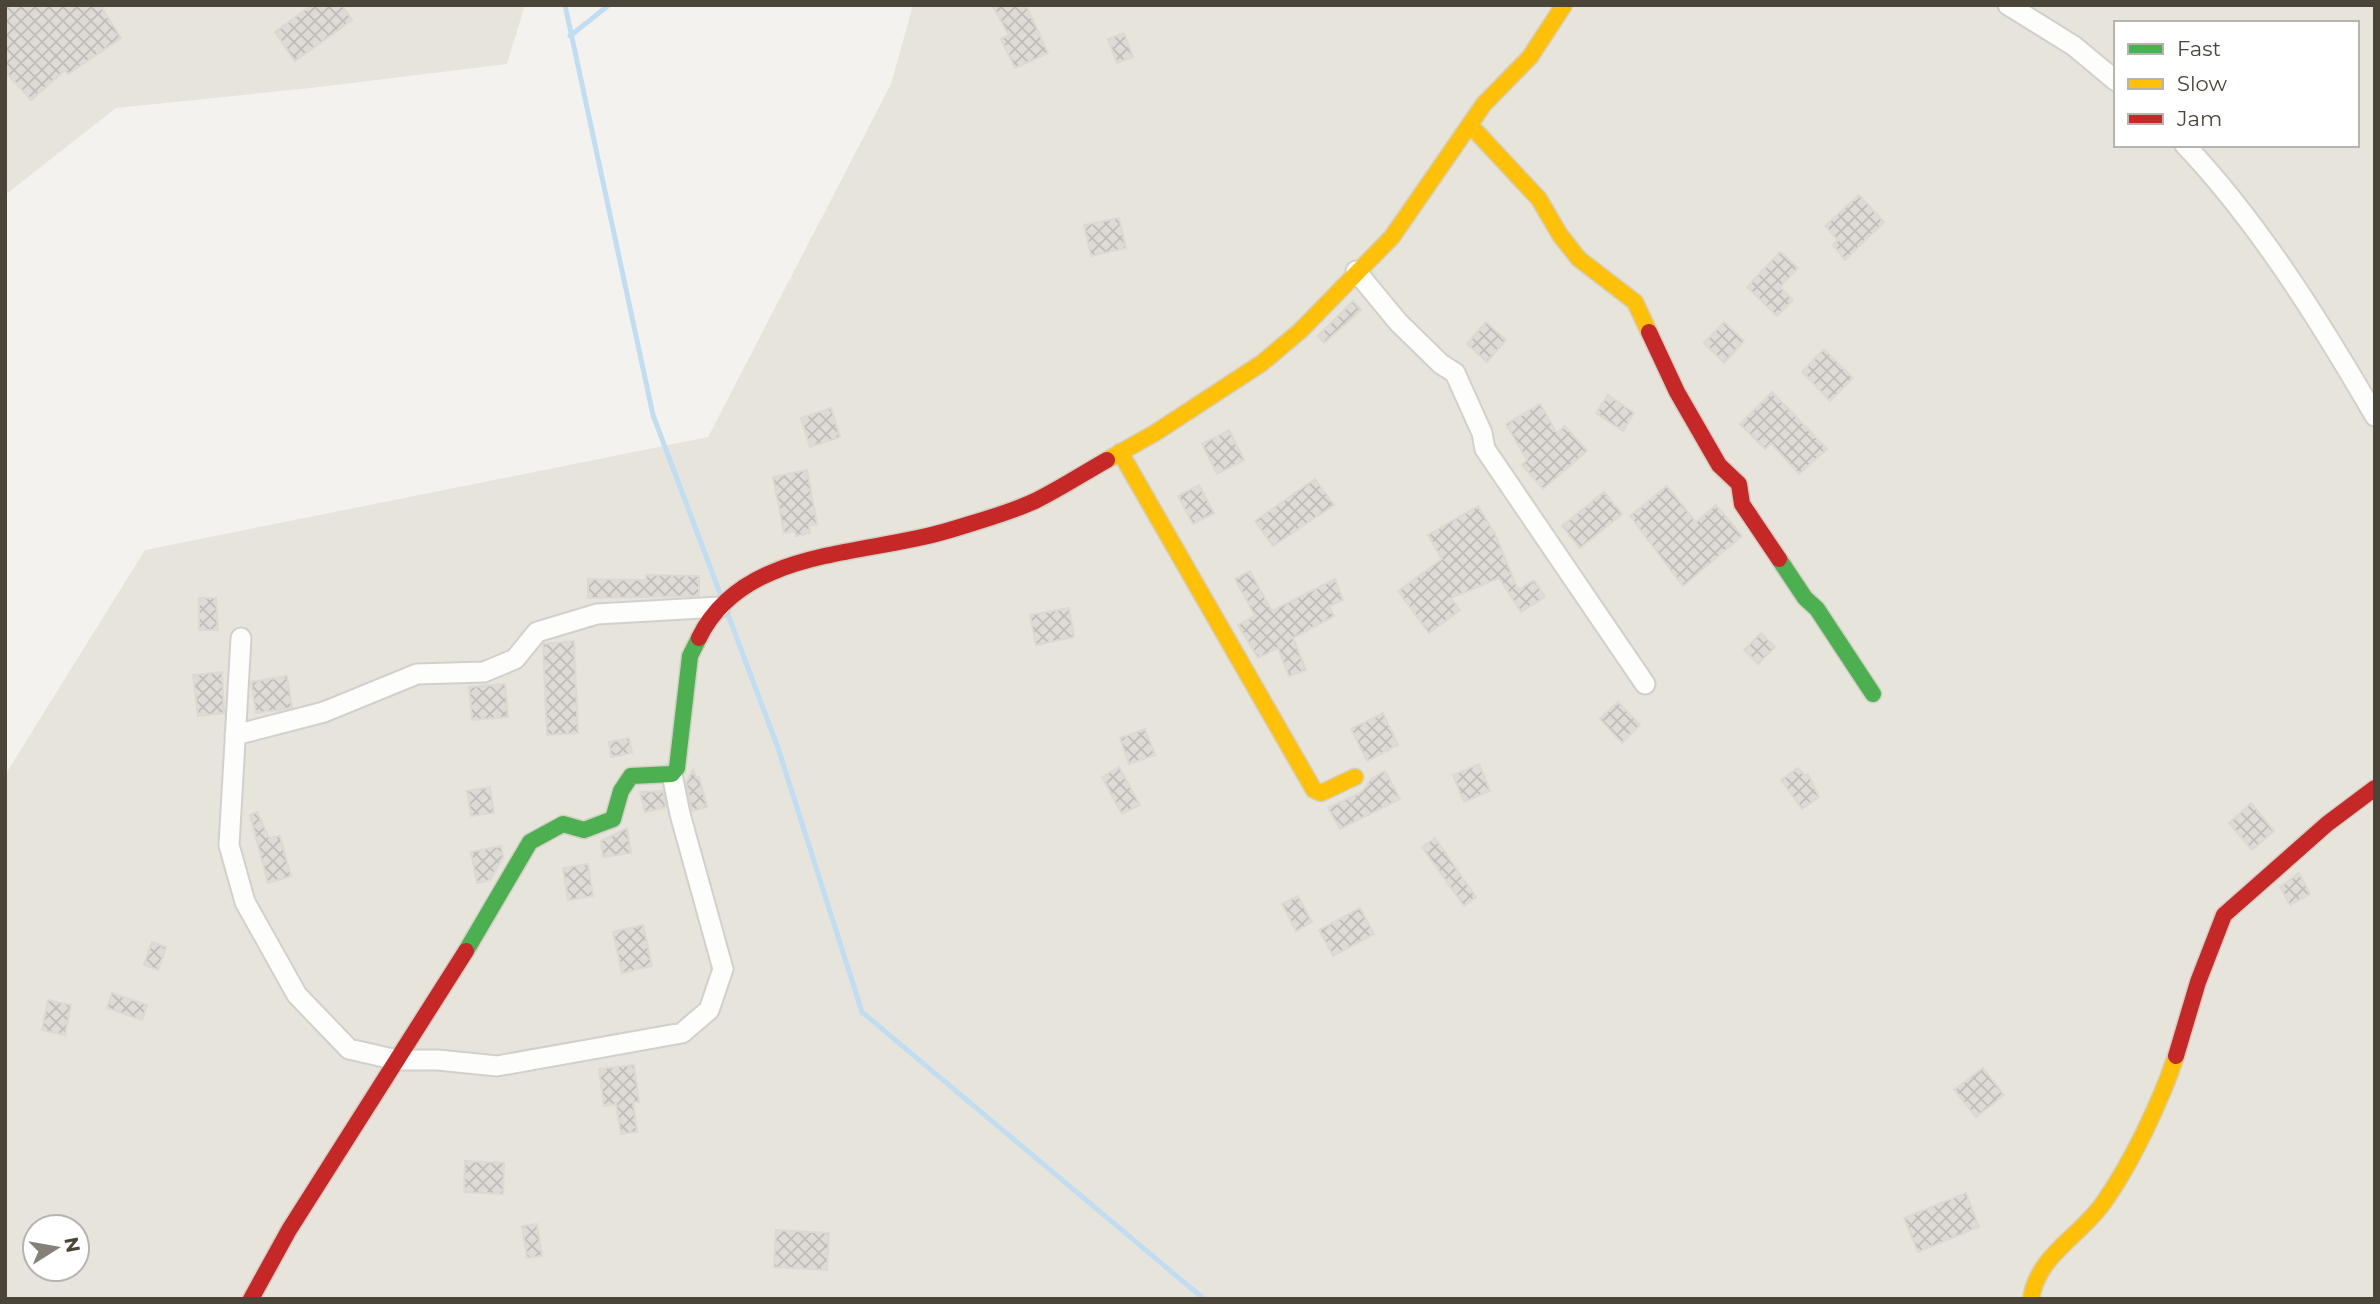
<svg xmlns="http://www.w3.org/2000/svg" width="2380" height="1304" font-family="Montserrat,sans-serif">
<defs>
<pattern id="building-cross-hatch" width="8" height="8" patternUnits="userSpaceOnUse" patternTransform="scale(1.75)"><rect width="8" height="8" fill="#dedbd6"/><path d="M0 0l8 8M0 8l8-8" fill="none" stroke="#c0bdb8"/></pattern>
</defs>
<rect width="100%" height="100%" fill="#f4f2ee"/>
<path fill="#e7e4dc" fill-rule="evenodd" d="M5 5H525L507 64 311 88 116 108 5 195Z
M913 5H2375V1299H5V775L145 550 708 437 891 84ZM2116 23H2357V145H2116ZM35 1227H77V1269H35Z"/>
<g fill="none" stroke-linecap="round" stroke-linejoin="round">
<path stroke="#c0ddf1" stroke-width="5" d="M565 5 653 415 721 596
M570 36 609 5
M727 612 778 748 862 1012 1204 1299"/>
</g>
<path fill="url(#building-cross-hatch)" stroke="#dcd9d4" stroke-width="2" d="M5 5H100L121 38 68 74 65 70 31 100 5 71Z
M312 5H342L352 20 295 61 275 32Z
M992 5H1026L1048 53 1015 68 1001 39 1009 35Z
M1124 33 1133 57 1117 63 1108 39Z
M1859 195 1884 222 1845 260 1833 245 1838 240 1825 226Z
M1119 218 1126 248 1091 256 1084 225Z
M1780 252 1798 268 1780 287 1793 300 1777 316 1747 287Z
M1353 301 1361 310 1324 343 1318 336Z
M1486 322 1506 340 1487 362 1467 344Z
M1724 322 1744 341 1724 363 1704 343Z
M1824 349 1853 378 1830 401 1802 372Z
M1772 392 1827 449 1799 474 1771 443 1765 449 1740 424Z
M1608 395 1634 413 1623 431 1596 413Z
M1540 404 1557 433 1565 426 1587 451 1543 489 1522 465 1527 460 1506 424Z
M831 408 840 437 810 447 801 418Z
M1229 430 1244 460 1217 474 1202 444Z
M807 470 817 524 809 526 810 533 796 536 795 531 784 533 773 477Z
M1315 479 1334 505 1273 546 1255 521Z
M1199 485 1214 513 1193 524 1178 496Z
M1667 486 1696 522 1716 505 1742 536 1683 586 1630 516Z
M1604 492 1622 514 1580 548 1562 526Z
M1478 506 1495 534 1518 590 1534 580 1545 597 1521 612 1499 578 1451 598 1460 610 1429 633 1398 591 1442 559 1428 535Z
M1250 571 1272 611 1335 579 1343 600 1329 606 1334 616 1293 638 1306 670 1289 676 1278 648 1258 658 1238 625 1255 616 1235 579Z
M646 575 699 576V596L588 598V579L646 580Z
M199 598H216L218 630H199Z
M1069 608 1074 637 1036 645 1030 615Z
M1761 633 1775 647 1758 664 1744 650Z
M574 641 578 733 547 735 543 644Z
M222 672 224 713 198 716 193 675Z
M287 676 292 708 256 713 251 682Z
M505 684 508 717 472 720 469 687Z
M1618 702 1640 725 1622 743 1600 719Z
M1383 713 1398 745 1367 761 1351 729Z
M1145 729 1155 755 1129 764 1120 738Z
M629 738 632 753 611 757 609 742Z
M1479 764 1490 791 1464 802 1453 775Z
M1119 767 1140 805 1122 814 1102 777Z
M1798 768 1805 776 1808 774 1819 797 1802 809 1781 780Z
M693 770 696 778 699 777 707 807 692 811 686 783Z
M1385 771 1400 799 1340 829 1328 808 1362 792 1371 779Z
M490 787 494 813 471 816 467 791Z
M663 791 666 807 645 812 640 792Z
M2251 803 2274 831 2252 850 2229 823Z
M257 812 269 838 280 836 291 876 268 883 250 815Z
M627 828 631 853 603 857 601 841Z
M1435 838 1476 897 1464 906 1422 847Z
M501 846 503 857 490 880 477 883 471 852Z
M588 864 593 896 568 900 563 868Z
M2299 873 2310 894 2290 905 2280 887Z
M1298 896 1312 922 1296 931 1282 904Z
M1360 908 1374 934 1333 956 1319 930Z
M643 925 652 966 622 973 613 932Z
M152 942 166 947 158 970 144 965Z
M112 993 147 1005 142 1020 107 1008Z
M48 1000 71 1005 65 1035 42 1030Z
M634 1065 639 1102H633L637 1132 621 1134 616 1104 604 1106 599 1069Z
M1983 1068 2004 1095 1976 1117 1954 1090Z
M465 1161 504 1163 503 1194 464 1192Z
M1966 1193 1979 1227 1918 1252 1904 1218Z
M537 1224 542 1256 527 1258 522 1226Z
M776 1230 829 1233 827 1270 774 1267Z"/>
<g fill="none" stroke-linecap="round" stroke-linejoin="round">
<defs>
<path id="street" d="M2008 5 2074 46 2116 81
M2185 145C2259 223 2321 323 2375 416
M1356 271 1398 322 1441 364 1455 373 1482 433 1485 449 1645 684
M241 638 229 845 245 902 297 995 349 1049 397 1060H438L497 1066 682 1033 709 1010 723 969 680 814 672 774
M235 735 324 712 417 674 484 672 515 659 537 632 597 614 720 607"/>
<path id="fast" d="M1779 559 1805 598 1817 609 1873 694
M466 951 530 842 563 824 584 830 613 819 621 791 631 776 672 774 677 768 690 656 699 638"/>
<path id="slow" d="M1470 125 1539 199 1560 235 1579 259 1635 302 1649 332
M1120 452 1314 790 1321 793 1355 777
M1107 460 1155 433 1262 363 1300 331 1392 237 1484 104 1530 57 1564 5
M2031 1299C2038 1254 2080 1237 2104 1202 2131 1164 2161 1101 2176 1056"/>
<path id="jam" d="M1649 332 1677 392 1719 465 1739 484 1742 504 1779 559
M699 638C743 547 867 556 950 530 979 521 1010 513 1037 500 1061 488 1084 473 1107 460
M2176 1056 2198 982 2224 915 2327 824 2375 788
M251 1299 289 1230 466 951"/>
</defs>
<use href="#street" stroke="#d2d0cb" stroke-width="23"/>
<use href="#fast" stroke="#d3cfc5" stroke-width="19"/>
<use href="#slow" stroke="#d3cfc5" stroke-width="19"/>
<use href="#jam" stroke="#d3cfc5" stroke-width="19"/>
<use href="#street" stroke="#fdfdfc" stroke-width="19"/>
<use href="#fast" stroke="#4caf50" stroke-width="16"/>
<use href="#slow" stroke="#ffc107" stroke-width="16"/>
<use href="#jam" stroke="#c62828" stroke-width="16"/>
</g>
<rect width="2380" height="1304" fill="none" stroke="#4b4439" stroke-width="14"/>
<rect x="2114" y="21" width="245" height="126" fill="#ffffff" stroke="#b7b4b0" stroke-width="2"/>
<rect x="2128" y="44" width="35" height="10" fill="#4caf50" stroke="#b7b4b0" stroke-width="2"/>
<text x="2177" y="56" font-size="21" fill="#4b4439">Fast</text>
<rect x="2128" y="79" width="35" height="10" fill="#ffc107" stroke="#b7b4b0" stroke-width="2"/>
<text x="2177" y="91" font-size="21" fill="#4b4439">Slow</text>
<rect x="2128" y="114" width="35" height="10" fill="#c62828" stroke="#b7b4b0" stroke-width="2"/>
<text x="2177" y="126" font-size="21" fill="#4b4439">Jam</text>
<g transform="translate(56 1248) rotate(79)"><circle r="33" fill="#ffffff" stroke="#b7b4b0" stroke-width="2"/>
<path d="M0-5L12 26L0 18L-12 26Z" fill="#868178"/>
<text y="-10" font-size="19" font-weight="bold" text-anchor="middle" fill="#4b4439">N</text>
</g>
</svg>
